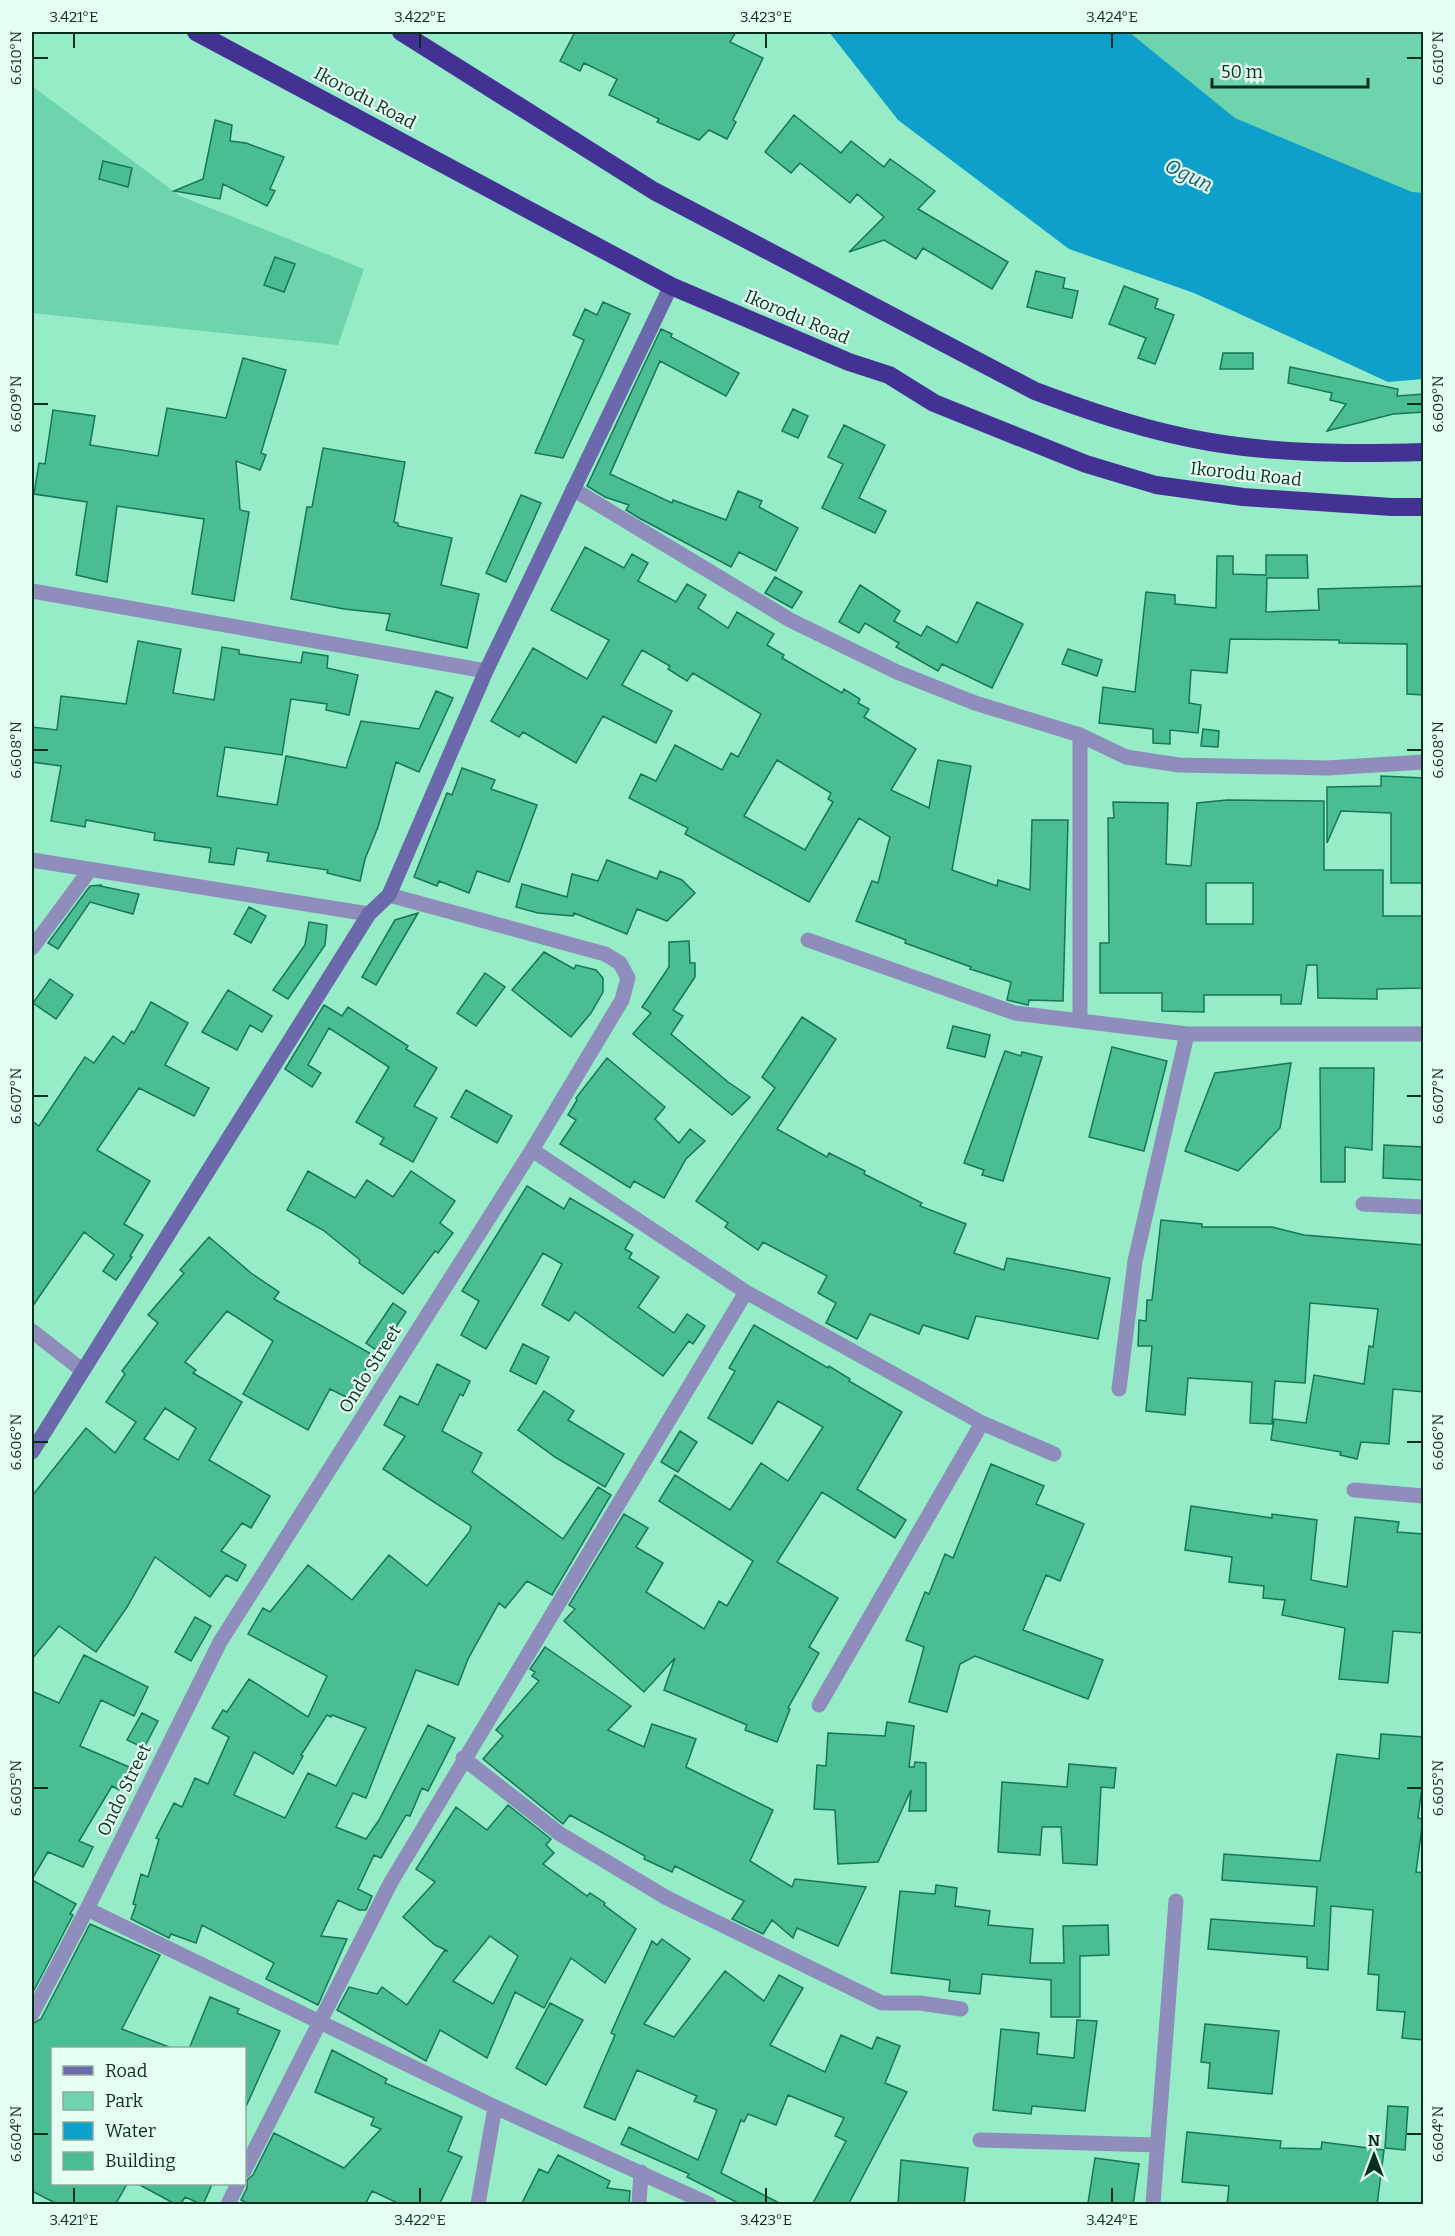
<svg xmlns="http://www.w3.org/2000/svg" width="1455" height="2236" font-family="Bitter,serif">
<rect width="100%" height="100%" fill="#95ecc7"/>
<path fill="#6dd4ab" d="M1129 32H1423V193H1412L1235 118Z
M32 86 180 196 364 269 338 345 32 313Z"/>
<path fill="#0ea0ca" d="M829 32H1129L1235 118 1412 192 1423 193V379L1388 382 1194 293 1069 249 898 120Z"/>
<path fill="#4abd92" stroke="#167657" stroke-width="1.5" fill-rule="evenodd" d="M575 32H736L730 42 763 58 733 120 736 122 727 139 709 130 699 140 657 122 659 119 609 95 617 79 584 63 580 71 560 61Z
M794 115 841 153 851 141 884 167 890 159 935 191 918 209 1008 262 992 289 923 248 916 259 884 240 849 252 884 217 857 194 850 203 800 163 791 173 765 152Z
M215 120 232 125 230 141 246 143 284 157 270 189 275 191 267 206 223 184 220 199 174 191 203 179Z
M103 161 132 168 128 187 99 179Z
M275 257 295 264 284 292 264 285Z
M1036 271 1065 278 1063 288 1078 291 1072 318 1027 307Z
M1124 286 1158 299 1155 308 1174 315 1155 364 1138 358 1146 338 1109 324Z
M603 302 630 314 563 458 535 453 584 340 573 335 585 309 597 315Z
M661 329 672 334 671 337 739 373 726 396 660 361 610 474 672 503 673 500 726 520 738 491 762 501 759 507 798 528 776 571 739 552 731 567 639 518 626 510 629 505 605 497 587 486Z
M1223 353H1253V369H1220Z
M243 358 286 370 261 453 266 455 260 470 236 461 240 510 249 512 234 601 192 594 204 519 117 506 107 582 76 575 87 502 34 494 39 463 45 464 53 410 95 416 90 445 158 456 167 408 226 418Z
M1290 367 1398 389 1397 396 1424 394V412L1393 414 1327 431 1346 404 1330 400 1332 393 1288 383Z
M793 409 808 416 798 438 782 431Z
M844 425 885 445 859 498 886 511 875 533 822 508 843 464 828 457Z
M323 448 405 462 394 522 398 523V526L452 538 441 585 479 594 467 648 386 630 390 614 344 609 291 599 307 507H312Z
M521 495 541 503 506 582 486 573Z
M585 547 624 568 632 554 648 563 638 581 676 602 687 584 706 595 698 608 728 628 737 612 774 634 767 645 784 655 782 658 842 693 844 689 860 699 858 703 869 709 864 717 916 749 891 790 929 808 938 760 971 766 952 870 997 886 998 880 1030 890 1032 820H1068L1063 1001 1029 1000 1028 1005 1007 1000 1011 982 970 969 971 967 905 943 906 940 856 921 872 881 878 883 890 837 859 818 809 902 685 834 688 828 629 798 641 774 656 781 675 745 722 770 731 753 738 757 761 714 693 673 687 681 668 669 670 666 642 650 622 685 672 711 656 743 603 716 576 763 523 732 519 737 491 721 533 648 587 679 609 640 551 610ZM777 760 831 793 828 799 833 802 805 850 744 816Z
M1266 555H1307L1308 578H1267L1266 612 1319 610 1318 589 1424 586V695L1407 694V644L1339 643V640L1230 639 1227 673 1191 670 1189 703 1201 705 1198 733 1170 730V744L1153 743V729L1099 723 1103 687 1135 692 1146 592 1175 595V604L1216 608 1217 556H1233V574L1266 575Z
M775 577 802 592 792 608 765 593Z
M860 585 900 611 894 621 921 636 927 626 957 643 977 602 1023 624 992 688 942 664 938 671 896 647 899 643 865 623 859 633 839 622Z
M138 641 181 649 173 693 214 700 222 647 239 650V654L301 663 303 652 328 656 327 668 358 675 349 715 326 710 327 704 291 699 282 755 225 747 217 796 277 805 286 756 346 768 361 721 419 729 436 691 453 698 419 772 396 762 378 827 365 859 360 881 327 873 328 870 267 861 269 853 237 848 234 865 209 862 211 848 154 840 155 833 86 820 85 827 51 821 61 766 32 762V727L57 730 61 696 126 704Z
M1068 649 1102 660 1097 676 1062 664Z
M1203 729 1219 731 1218 747 1201 746Z
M462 768 495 780 491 789 537 805 509 882 477 871 469 893 439 881 437 886 414 877 447 793 452 795Z
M1381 776 1424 778V883H1391V813L1341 811 1327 843V787L1381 786Z
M1227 800 1324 801V870H1383V916H1424V988L1377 989V999L1318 998 1317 965H1307L1301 1004H1281V995H1204V1012L1162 1011V993H1100V943H1109L1108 818H1114L1113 802 1168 803 1166 864 1191 866 1197 803ZM1206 883H1253V924H1206Z
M607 860 657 879 660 871 682 880 695 893 667 921 637 909 627 934 574 913 573 916 538 913 516 907 522 884 567 897 572 874 598 881Z
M102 885 100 886 139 894 133 914 90 902 58 949 48 943 90 886Z
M249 907 266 916 251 943 234 934Z
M418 913 376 985 362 977 395 920Z
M309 922 327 925 325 945 288 999 273 990 305 945Z
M689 941 690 963H695V977L673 1010 683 1016 671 1034 728 1082 750 1097 732 1115 633 1034 651 1013 642 1007 669 967V942Z
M544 952 574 969 576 965 596 970 603 978V992L591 1013 571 1037 512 990Z
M485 973 505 987 476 1026 457 1013Z
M50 979 73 995 56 1019 33 1003Z
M228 990 272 1016 262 1032 250 1025 237 1050 202 1032Z
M151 1002 188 1023 165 1065 209 1088 194 1116 139 1088 97 1150 150 1181 124 1224 143 1235 130 1256 132 1257 116 1280 103 1271 114 1255 84 1232 32 1307V1121L39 1126 85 1057 94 1063 113 1036 124 1044 132 1031 134 1033Z
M324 1005 342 1016 348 1007 408 1046 406 1049 437 1068 414 1106 437 1118 413 1162 380 1144 384 1138 356 1122 389 1067 329 1028 308 1065 321 1073 312 1087 285 1069Z
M802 1017 836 1039 777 1129 827 1157 829 1153 865 1171 864 1174 922 1203 920 1206 966 1224 954 1253 1004 1270 1007 1258 1110 1278 1098 1339 976 1316 968 1339 923 1325 919 1334 870 1314 857 1339 826 1323 836 1303 818 1293 827 1276 763 1242 758 1250 725 1227 728 1223 696 1201 775 1088 762 1077Z
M953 1026 990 1035 985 1057 947 1048Z
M1112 1047 1167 1061 1144 1151 1089 1137Z
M1005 1051 1021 1056 1022 1052 1042 1057 1003 1181 982 1175 984 1170 964 1163Z
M607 1058 665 1107 655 1119 679 1143 690 1129 705 1141 686 1159 664 1198 634 1181 630 1188 560 1144 576 1120 568 1115 577 1100 576 1098Z
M1291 1063 1280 1128 1238 1171 1185 1151 1215 1073Z
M1320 1068H1374L1372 1150 1345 1147V1182H1321Z
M466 1090 512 1116 497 1143 451 1117Z
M1384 1145 1424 1147V1180L1383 1178Z
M308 1171 355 1198 367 1180 393 1197 411 1171 455 1201 440 1223 453 1233 438 1253 435 1251 403 1294 359 1263 360 1260 323 1230 287 1210Z
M527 1186 564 1209 570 1198 633 1235 625 1249 632 1253 629 1258 659 1277 638 1307 674 1333 687 1314 705 1326 693 1344 689 1341 663 1376 575 1312 569 1321 542 1305 562 1264 543 1253 486 1349 461 1335 479 1301 462 1291Z
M1161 1220 1202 1224V1227H1272L1304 1235 1424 1245V1392L1393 1389 1389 1444 1361 1442 1357 1459 1340 1455 1341 1452 1271 1440 1274 1419 1306 1423 1314 1375 1364 1384 1369 1346 1373 1347 1378 1309 1310 1303 1305 1383 1275 1381 1272 1424 1250 1423 1252 1382 1188 1378 1185 1415 1146 1411 1152 1346H1138L1139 1320 1146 1321 1147 1300H1152Z
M209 1237 251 1273 279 1292 274 1299 373 1355 350 1399 330 1389 308 1430 243 1394 273 1341 227 1311 185 1362 196 1370 193 1373 242 1402 209 1460 270 1496 251 1528 242 1523 221 1551 246 1565 237 1581 226 1575 210 1597 155 1557 127 1607 96 1652 59 1626 32 1659V1496L86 1428 115 1453 136 1422 106 1402 125 1374 122 1371 158 1323 148 1315 184 1273 180 1270ZM165 1408 196 1428 178 1460 144 1439Z
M393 1303 406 1312 379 1352 366 1343Z
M754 1325 828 1368 829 1366 850 1379 849 1381 902 1412 857 1489 906 1520 895 1538 822 1492 777 1562 838 1598 809 1647 819 1653 788 1708 790 1709 777 1742 745 1730 747 1725 664 1690 675 1658 644 1692 564 1621 575 1609 569 1605 624 1514 648 1528 636 1547 663 1563 646 1592 704 1629 719 1601 727 1606 753 1561 659 1501 675 1475 730 1510 761 1463 788 1481 823 1427 778 1401 752 1444 708 1418 735 1371 729 1368Z
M523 1344 549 1357 536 1384 510 1371Z
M437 1364 470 1381 463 1396 460 1394 442 1431 482 1453 472 1472 563 1539 598 1487 611 1495 552 1595 527 1581 505 1608 499 1603 468 1659 458 1685 416 1670 366 1798 353 1793 336 1827 366 1839 379 1820 428 1725 455 1738 428 1791 422 1788 410 1816 406 1815 381 1858 374 1855 358 1889 372 1896 366 1910H359L338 1900 321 1936 347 1939 318 2005 266 1979 274 1963 202 1925 196 1943 171 1934 169 1938 131 1919 136 1905 133 1904 141 1874 148 1877 159 1839 156 1838 174 1803 182 1807 195 1778 208 1784 229 1737 212 1728 223 1710 227 1712 249 1679 308 1717 327 1676 248 1634 263 1608 270 1612 308 1565 352 1600 389 1555 427 1586 470 1531 471 1526 383 1469 405 1436 384 1425 400 1396 418 1405ZM327 1715 331 1717 332 1715 366 1728 336 1786 308 1773 285 1818 234 1795 254 1752 293 1774 303 1756 301 1755Z
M544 1391 574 1411 568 1420 624 1454 605 1487 555 1457 518 1430Z
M680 1431 697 1442 678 1472 661 1462Z
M991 1464 1044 1486 1036 1504 1084 1524 1060 1581 1046 1575 1023 1630 1103 1660 1088 1699 975 1656 960 1664 947 1712 909 1702 924 1647 906 1640 925 1592 929 1594 945 1554 953 1558Z
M1191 1506 1272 1518V1514L1317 1520 1311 1580 1347 1587 1355 1517 1399 1522 1397 1532 1424 1534V1633L1393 1631 1388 1683 1339 1679 1345 1628 1282 1615 1285 1600 1263 1598 1264 1586 1229 1582 1232 1557 1185 1550Z
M195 1617 211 1626 191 1661 175 1652Z
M545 1647 631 1706 608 1730 644 1747 652 1724 696 1739 686 1767 773 1810 750 1861 792 1887 795 1879 866 1887 838 1946 797 1928 793 1938 772 1920 763 1934 732 1919 744 1901 675 1866 672 1872 644 1859 645 1856 570 1815 563 1824 483 1759 503 1736 496 1730 539 1681 532 1676 535 1672 530 1669Z
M84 1655 148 1687 134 1716 101 1700 80 1746 129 1767 119 1790 112 1786 79 1841 93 1847 83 1867 48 1852 32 1879V1691L59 1703Z
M142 1713 158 1721 144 1748 127 1740Z
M887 1722 914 1726 909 1767H914L915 1762 926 1763V1811H909L911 1790 878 1862 838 1864 835 1810 814 1809 817 1765 826 1766 828 1733 885 1736Z
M1381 1734 1424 1737V1773L1418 1818 1423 1819 1416 1872 1424 1873V2040L1402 2038 1405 2012 1377 2010 1379 1975 1368 1974 1373 1910 1331 1906 1328 1970 1307 1968V1957L1208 1949 1211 1919 1314 1926 1317 1887 1222 1880 1224 1854 1320 1861 1337 1754 1379 1759Z
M1069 1764 1116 1768 1114 1788 1101 1787 1097 1865 1063 1863 1061 1827H1042L1040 1855 998 1852 1002 1782 1067 1787Z
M508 1805 551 1839 546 1845 554 1853 543 1864 587 1896 590 1893 605 1903 604 1905 636 1929 605 1983 571 1958 544 2008 515 1992 487 2058 440 2030 426 2061 337 2010 349 1987 377 1994 382 1987 407 2005 444 1951H448L435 1945 403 1917 435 1882 416 1869 456 1807 487 1830ZM490 1936 518 1956 493 2004 453 1981Z
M32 1880 76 1904 70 1914 73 1915 32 1994Z
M936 1885 957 1888 955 1906 990 1911 988 1925 1033 1929 1030 1963H1064L1063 1926 1108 1925 1109 1955 1080 1956V2017H1051V1980L982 1974 980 1994 949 1991 950 1980 891 1973 900 1891 935 1894Z
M90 1924 160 1955 122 2029 169 2047 52 2049V2184H127L115 2205H59L32 2191V2024L41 2019Z
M662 1939 690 1959 644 2024 674 2037 725 1971 764 2001 779 1975 803 1988 770 2045 825 2072 841 2035 872 2049 877 2037 900 2046 885 2083 907 2092 848 2205H812L846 2141 835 2136 844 2118 788 2095 776 2125 748 2114 744 2122 741 2120 721 2173 783 2205H742L687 2177 689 2174 621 2144 629 2127 698 2160 717 2110 694 2101 697 2096 637 2070 615 2120 584 2107 615 2035 611 2033 652 1941 657 1945Z
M210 1997 239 2009 237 2013 280 2031 244 2111V2049H189Z
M550 2003 583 2020 546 2085 516 2068Z
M1077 2020 1097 2021 1085 2111 1032 2106 1031 2114 993 2110 1001 2029 1039 2033 1037 2054 1074 2058Z
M1205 2024 1279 2031 1272 2094 1208 2088 1210 2063 1201 2062Z
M332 2050 387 2079 385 2083 462 2117 448 2151 462 2157 439 2205H402L372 2191 365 2205H251L241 2200 247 2188V2180L253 2175 274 2133 344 2168 381 2129 371 2125 374 2118 315 2092Z
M1388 2106 1408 2107 1405 2150 1385 2148Z
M1187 2132 1281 2141 1280 2148 1321 2149 1322 2142 1384 2150 1377 2205H1227L1229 2186 1182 2182Z
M558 2155 610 2181 607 2188 630 2191 629 2205H521L539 2169 548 2173Z
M1095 2158 1139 2164 1133 2205 1088 2203Z
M901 2160 968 2168 964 2205H898Z
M138 2184H212L203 2205 185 2197 180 2205H177Z"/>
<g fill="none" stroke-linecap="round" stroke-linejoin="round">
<path stroke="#8e8dbc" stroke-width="15" d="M573 489 790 620 897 672 975 703 1080 735 1126 757 1179 765 1327 768 1424 762
M32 591 486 671
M32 860 369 914
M808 940 1015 1013 1187 1034H1424
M32 948 89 871
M1080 1019V735
M532 1150 746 1292 982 1423 1054 1454
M1363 1204 1424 1207
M32 1331 82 1370
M1119 1389 1135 1261 1187 1034
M1354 1490 1424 1496
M819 1705 982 1423
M463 1758 560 1834 667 1898 882 2003H920L961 2009
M87 1909 495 2107 709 2204
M32 2014 87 1909 220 1642 532 1150 622 1000 628 978 620 963 605 954 389 895
M980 2140 1157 2145
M244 2171 391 1882 746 1292
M228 2204 238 2184
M478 2204 495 2107
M639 2204 641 2172
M1153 2204 1176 1901"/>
<path stroke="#6c68ac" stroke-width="15" d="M32 1452 369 914 389 895 486 671 671 286"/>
<path stroke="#433294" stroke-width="18" d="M196 32 671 286 849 362 889 375 934 403 1086 464 1156 485 1243 497 1392 507H1424
M401 32 654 191 1035 391C1091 412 1150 432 1210 442 1280 454 1352 454 1424 452"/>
</g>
<path fill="none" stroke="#082e20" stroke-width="2" d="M74 33V48M420 33V48M766 33V48M1112 33V48M33 58H48M1407 58H1422M33 404H48M1407 404H1422M33 750H48M1407 750H1422M33 1096H48M1407 1096H1422M33 1442H48M1407 1442H1422M33 1788H48M1407 1788H1422M33 2134H48M1407 2134H1422M74 2188V2203M420 2188V2203M766 2188V2203M1112 2188V2203"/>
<g text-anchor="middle" stroke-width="4.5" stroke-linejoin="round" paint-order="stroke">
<g font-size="18" fill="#082e20" stroke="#e6fff3">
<text transform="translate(365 98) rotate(28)" y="6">Ikorodu Road</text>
<text transform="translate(797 317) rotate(23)" y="6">Ikorodu Road</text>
<text transform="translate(1246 474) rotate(6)" y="6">Ikorodu Road</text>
<text transform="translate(370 1369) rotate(-58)" y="6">Ondo Street</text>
<text transform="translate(124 1790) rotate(-64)" y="6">Ondo Street</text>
</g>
<g font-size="20" font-style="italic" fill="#175a70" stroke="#e6fff3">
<text transform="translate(1189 175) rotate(26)" y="7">Ogun</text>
</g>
</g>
<rect width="1455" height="2236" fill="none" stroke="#e6fff3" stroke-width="66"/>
<rect x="51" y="2047" width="195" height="138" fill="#e6fff3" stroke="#8dab9f" stroke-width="1.5"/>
<rect x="63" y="2066" width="30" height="9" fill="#6c68ac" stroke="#8dab9f" stroke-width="1.5"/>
<text x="105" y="2077" font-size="18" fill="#082e20">Road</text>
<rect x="63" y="2092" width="30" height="18" fill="#6dd4ab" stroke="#8dab9f" stroke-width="1.5"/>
<text x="105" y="2107" font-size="18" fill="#082e20">Park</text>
<rect x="63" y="2122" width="30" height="18" fill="#0ea0ca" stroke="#8dab9f" stroke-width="1.5"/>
<text x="105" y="2137" font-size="18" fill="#082e20">Water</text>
<rect x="63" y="2152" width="30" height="18" fill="#4abd92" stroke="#8dab9f" stroke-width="1.5"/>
<text x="105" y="2167" font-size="18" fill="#082e20">Building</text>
<g transform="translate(1374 2155)" stroke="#e6fff3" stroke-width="4.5" paint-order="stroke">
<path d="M0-4.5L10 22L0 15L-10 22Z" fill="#082e20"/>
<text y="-9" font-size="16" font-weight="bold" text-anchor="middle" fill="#082e20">N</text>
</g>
<path d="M1212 78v9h156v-9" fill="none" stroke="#082e20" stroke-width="3"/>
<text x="1221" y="78" font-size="18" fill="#082e20" stroke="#e6fff3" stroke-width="4.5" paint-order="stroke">50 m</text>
<rect x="33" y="33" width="1389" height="2170" fill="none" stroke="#082e20" stroke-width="2"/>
<g font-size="15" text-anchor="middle" fill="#082e20">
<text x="74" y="22">3.421°E</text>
<text x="420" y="22">3.422°E</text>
<text x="766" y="22">3.423°E</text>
<text x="1112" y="22">3.424°E</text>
<text transform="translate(16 58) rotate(-90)" y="5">6.610°N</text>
<text transform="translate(1438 58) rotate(-90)" y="5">6.610°N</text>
<text transform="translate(16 404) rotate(-90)" y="5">6.609°N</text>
<text transform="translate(1438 404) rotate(-90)" y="5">6.609°N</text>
<text transform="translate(16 750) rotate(-90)" y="5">6.608°N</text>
<text transform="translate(1438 750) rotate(-90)" y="5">6.608°N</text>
<text transform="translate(16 1096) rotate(-90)" y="5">6.607°N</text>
<text transform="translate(1438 1096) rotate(-90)" y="5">6.607°N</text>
<text transform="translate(16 1442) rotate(-90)" y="5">6.606°N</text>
<text transform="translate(1438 1442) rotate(-90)" y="5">6.606°N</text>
<text transform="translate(16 1788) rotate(-90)" y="5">6.605°N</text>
<text transform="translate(1438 1788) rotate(-90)" y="5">6.605°N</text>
<text transform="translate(16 2134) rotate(-90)" y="5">6.604°N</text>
<text transform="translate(1438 2134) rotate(-90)" y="5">6.604°N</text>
<text x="74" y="2225">3.421°E</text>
<text x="420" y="2225">3.422°E</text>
<text x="766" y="2225">3.423°E</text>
<text x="1112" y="2225">3.424°E</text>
</g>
</svg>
